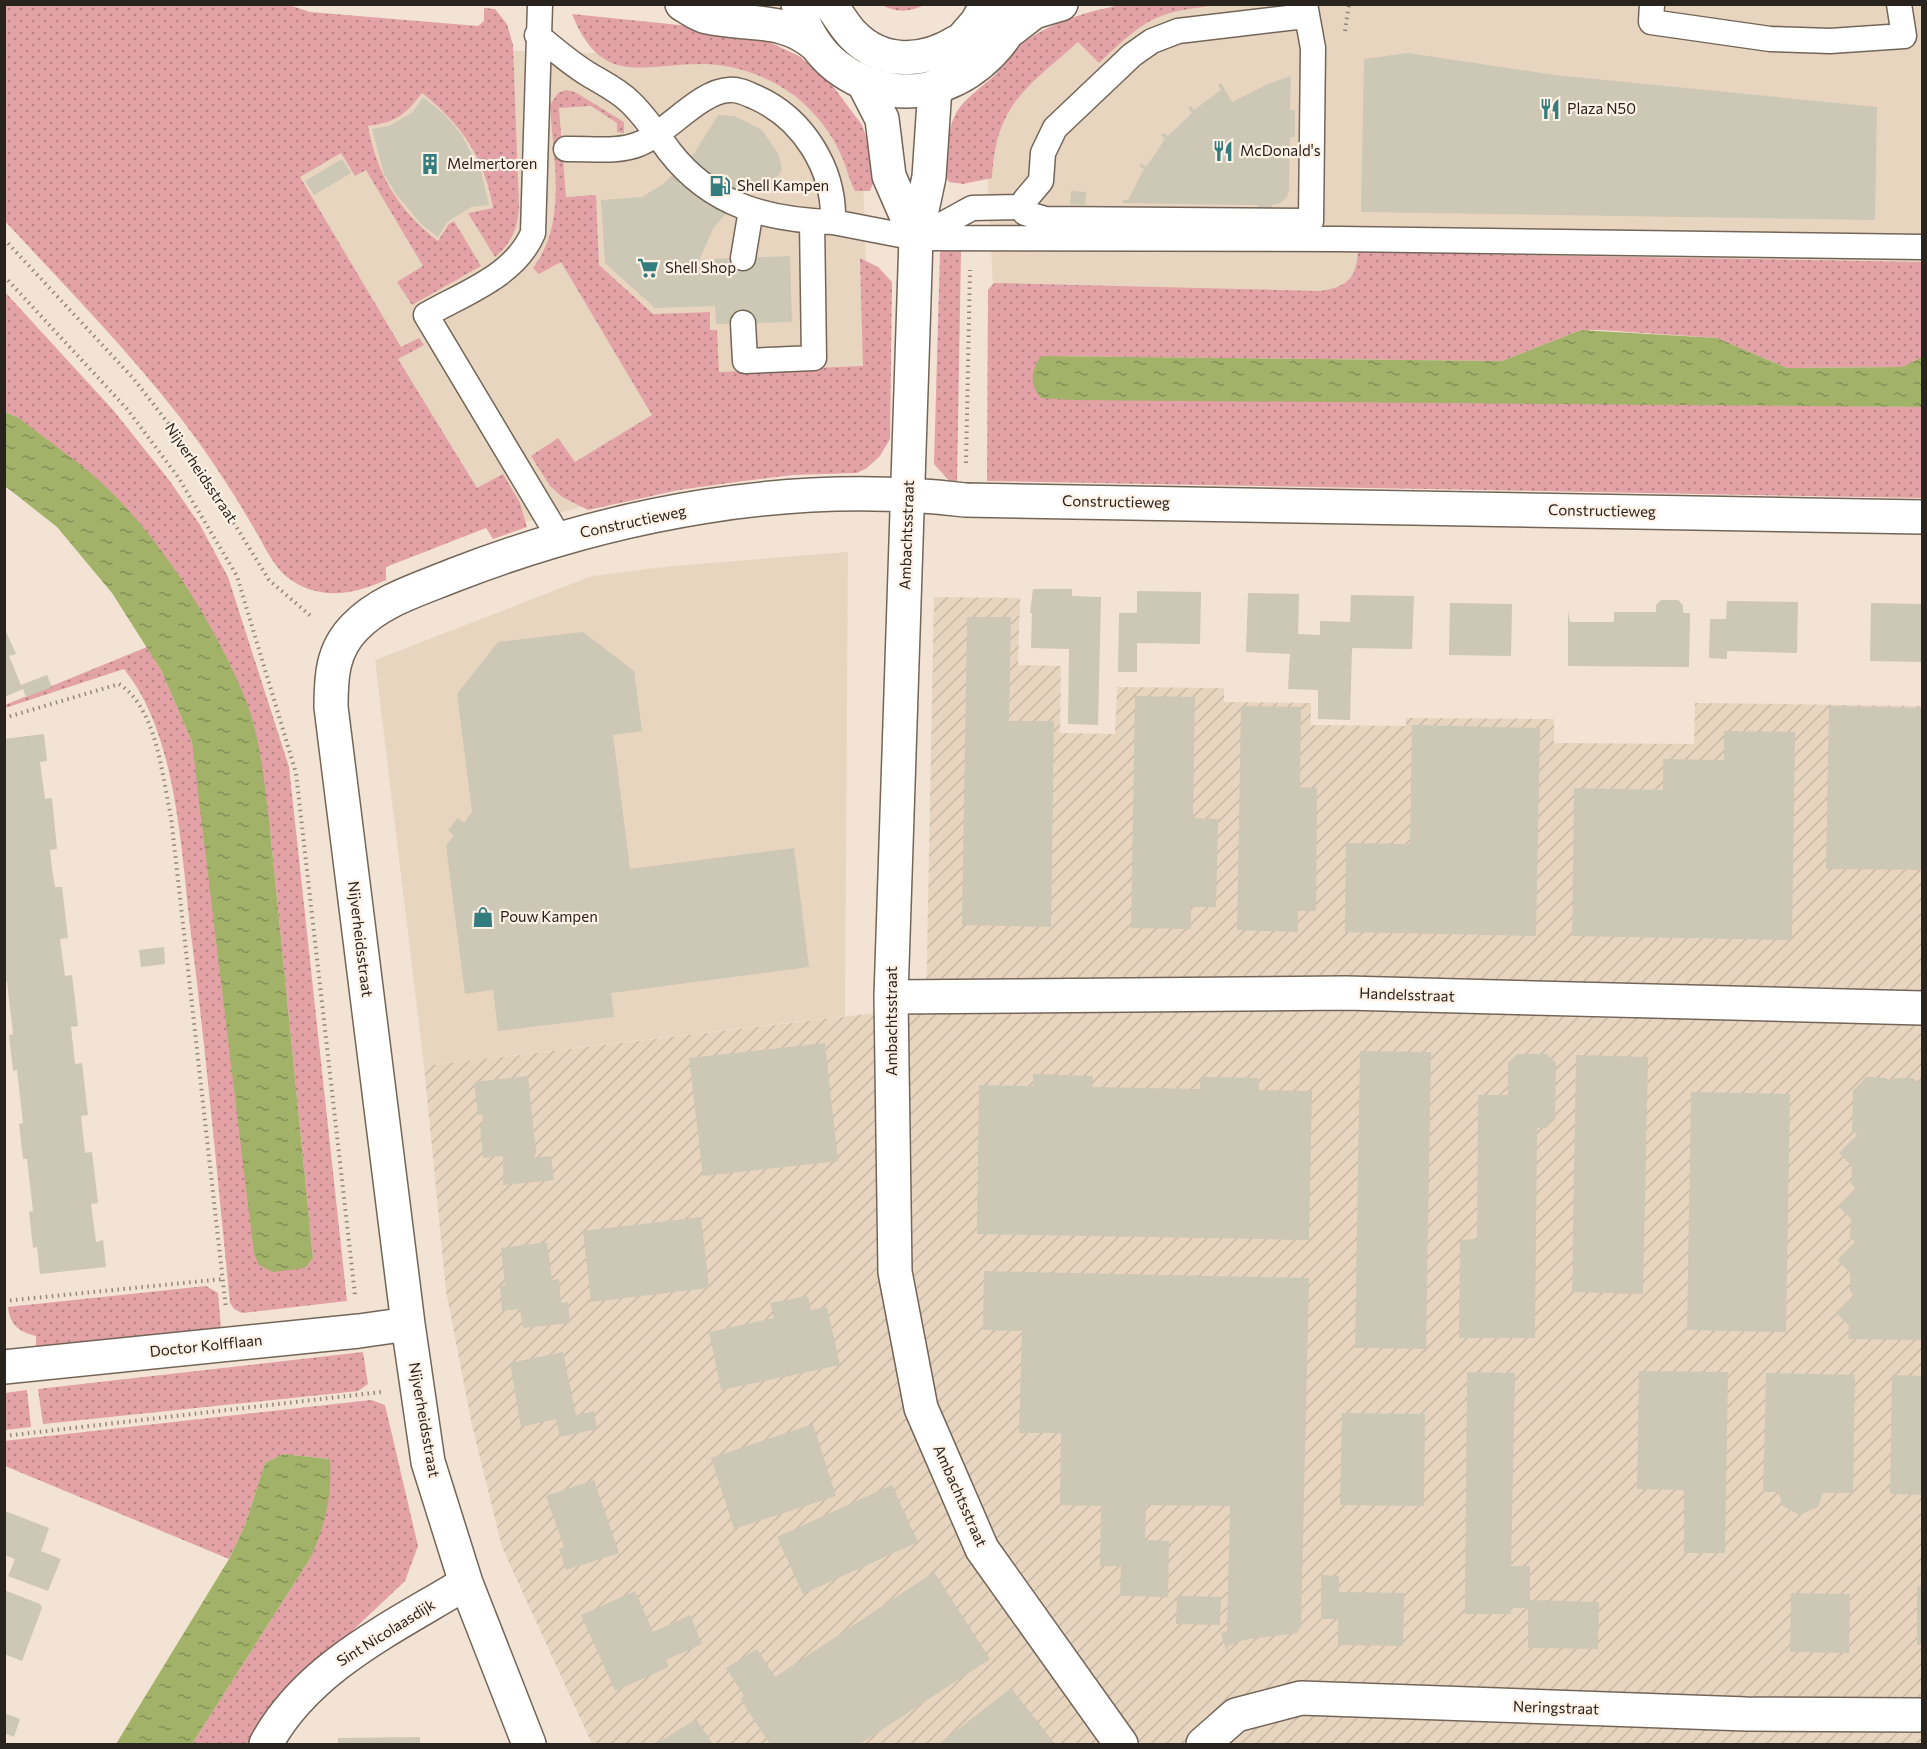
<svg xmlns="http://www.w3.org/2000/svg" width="1927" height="1749" font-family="Commissioner,sans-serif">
<defs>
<pattern id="industrial-furrows" width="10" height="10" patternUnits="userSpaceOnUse" patternTransform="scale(1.5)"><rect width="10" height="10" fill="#e8d5c0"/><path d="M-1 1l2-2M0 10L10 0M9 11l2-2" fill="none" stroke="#c7b7a5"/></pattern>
<pattern id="grass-dots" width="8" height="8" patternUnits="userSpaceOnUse" patternTransform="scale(1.5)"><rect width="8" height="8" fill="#e3a2a6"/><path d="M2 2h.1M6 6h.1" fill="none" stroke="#b88487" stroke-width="1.8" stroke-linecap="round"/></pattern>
<pattern id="water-ripples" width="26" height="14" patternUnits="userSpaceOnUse" patternTransform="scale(1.5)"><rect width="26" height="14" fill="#a2b269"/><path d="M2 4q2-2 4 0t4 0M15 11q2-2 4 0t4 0" fill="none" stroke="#849056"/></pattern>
</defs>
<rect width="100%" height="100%" fill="#f3e3d4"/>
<path fill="#e8d5c0" d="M1177 4 1922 5V308L994 307 987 168 1007 76 1056 38Z
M455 49 693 56 744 63 801 96 863 166 869 382 678 481 510 526 467 511 197 78Z
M848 552 845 1016 424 1066 375 660 592 576 672 566Z"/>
<path fill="url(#industrial-furrows)" d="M934 597 1020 598 1018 665 1061 666 1060 733 1115 734 1117 687 1224 688V702L1311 703V725L1406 726V718L1554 719V743L1694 744 1695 703 1922 706V1744H592L502 1547 472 1425 446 1291 424 1066 926 1007Z"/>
<path fill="url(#grass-dots)" d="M5 4 289 5 310 12 478 26 484 21V8L495 9 507 24 513 45 519 208C517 230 512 242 495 257L468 213 493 208C485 158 461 124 422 93 405 115 397 122 368 126 377 175 399 211 438 241L449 224 454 221 481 266 412 305 397 282 423 266 366 170 355 176 341 153 300 177 401 347 419 338 424 345 398 359 477 488 503 474 520 503 527 527 493 539 486 528 386 567V580C353 595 318 601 287 577 271 564 263 542 252 525 236 497 218 470 200 444 142 364 72 294 5 221Z
M882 5H924C910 12 896 13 882 5Z
M1121 5H1218C1202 7 1183 9 1167 14 1140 22 1120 44 1099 63L1078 42C1027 88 996 103 992 178L963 184 949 182C943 173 946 161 947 151 951 104 964 103 996 74 1003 66 1008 56 1016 49 1044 24 1084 12 1121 5Z
M572 14 718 29 756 36 799 56 829 81 862 125 870 148 873 183 870 191H855C849 180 847 168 842 157 832 133 815 112 795 96 770 77 737 65 705 64 643 63 602 89 572 14Z
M566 90 575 92 624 122V133L617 132V123L591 106 559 108 566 197 596 195 599 265 653 314 710 312V330H717L719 372 863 366 860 258 878 267 892 282 890 439 880 456 867 468 857 473 793 475 736 482 679 490 588 510 562 497 550 486 531 456 558 438 575 462 652 415 561 262 539 274 533 268C568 222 553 159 550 105L558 93Z
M943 248 961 250 957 484H952L934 464 940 253Z
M1358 252 1922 262V357L1904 367 1787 368 1717 338 1601 330H1581L1502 361 1046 356 1041 397 1922 407V498L987 481 988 290 994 283 1320 291C1347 287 1356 279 1358 252Z
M4 291 114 411 169 480 200 525 228 577 289 767 347 1301 242 1313 234 1309 230 1303C218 1183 207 1062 192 942 181 858 179 736 124 669L5 708V705L147 647 161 670 192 742 305 1268 313 1258 270 829 19 418 5 412Z
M206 1286 218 1293 221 1329 36 1348V1336C19 1332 10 1325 8 1307Z
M363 1352 368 1384 358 1391 43 1424 38 1389Z
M27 1390 31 1427 5 1430V1393Z
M371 1400 385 1405 418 1546 405 1581 313 1668 271 1713 248 1744H192L311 1557 330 1459 283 1454 265 1463 245 1525 229 1559 5 1466 4 1441Z"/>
<path fill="url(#water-ripples)" d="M1581 330 1717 338 1787 368 1903 367 1922 357V407L1073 400 1041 398C1029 384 1031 372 1040 357L1046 356 1502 361Z
M5 412 19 418C44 438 71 456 95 477 157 531 217 627 247 703 261 741 265 789 270 829L313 1258 305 1268 273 1272 259 1265 254 1254 192 742 161 670 112 593 57 527 5 486Z
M283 1454 330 1459C332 1497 326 1522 311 1557L192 1744H116L229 1559 245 1525 265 1463Z"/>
<path fill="#cdc7b5" d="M1408 53 1555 75 1877 107 1875 220 1361 212 1364 59Z
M1291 76 1290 110H1295V137H1290L1289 189 1287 197 1280 203 1272 205 1271 210H1258V205L1123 203V200H1128L1144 169 1139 166 1141 163 1146 167 1165 139 1161 135 1164 133 1168 136 1192 113 1188 108 1191 106 1194 110 1221 90 1218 85 1221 83 1232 102 1270 83Z
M423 97 444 114 461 134 481 172 489 205 471 207 447 222 438 237 422 225 396 194 384 174 372 129 389 126 413 112Z
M718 115 735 116 762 130 779 155 782 170 778 176 741 198 726 213 713 229 696 267 712 266V259L790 256 792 322 716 324 715 306 655 308 605 263 601 200 642 197 663 184 695 152Z
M342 159 351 173 314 195 305 181Z
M1071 191 1086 192 1085 205 1070 204Z
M1033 589H1072V596L1101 597 1098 725 1068 724 1069 649 1031 648 1032 613H1030Z
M1137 591 1201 592 1200 644 1137 643V672H1118L1119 613H1137Z
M1248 593 1299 594 1298 634 1320 635V621L1350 622 1351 595 1414 596 1412 649 1352 648 1350 720 1318 719V690L1288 689 1290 654 1246 652Z
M1661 600H1678L1683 605V613H1690L1689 667 1568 666V611L1570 622H1614V612H1656V605Z
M1727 601 1798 602 1797 653 1727 651V659L1709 658 1710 619H1726Z
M1450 603 1512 604 1511 656 1449 655Z
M1871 603 1922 604V662L1870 661Z
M967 617H1011L1009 721H1054L1051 927 962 925Z
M4 627 16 654 9 656 21 685 47 675 52 687 26 697 23 689 4 697Z
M583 632 634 671 642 731 613 735 630 869 794 848 809 967 611 993 614 1017 498 1031 493 990 465 994 446 846 454 835 448 830 458 818 464 823 472 812 457 694 498 642Z
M1135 696 1195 697 1193 818 1218 819 1216 907H1191V929L1131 928Z
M1241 706 1301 707 1300 787 1317 788 1316 911H1298V932L1237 930Z
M1829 706 1922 708V870L1826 869Z
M1412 725 1540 728 1536 936 1345 932 1346 843 1410 844Z
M1724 731 1795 732 1792 940 1572 936 1574 788 1663 790V759L1724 760Z
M44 734 47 761 40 762 45 799 52 798 57 849 50 850 52 869 55 887H62L68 938 60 939 65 976 72 975 75 1000 78 1026 71 1027 75 1064 82 1063 88 1115 81 1116 83 1134 85 1153 92 1152 98 1203 91 1204 96 1242 103 1240 106 1267 40 1274 37 1247 33 1248 29 1212 33 1211 27 1159H23L19 1124 23 1123 17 1070 13 1071 9 1035 13 1034 7 982H4V739Z
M164 947 165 964 141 967 139 950Z
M825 1043 838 1161 703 1176 689 1058Z
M1360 1051 1431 1052 1426 1349 1355 1348Z
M1517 1054H1547L1556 1063 1555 1119 1546 1128H1537L1535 1338H1459L1460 1240 1477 1239 1478 1095H1508V1063Z
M1576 1055 1648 1057 1643 1294 1572 1292Z
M1033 1074 1093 1076 1092 1087 1200 1089V1077L1258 1078 1259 1090 1312 1091 1309 1240 977 1234 979 1085 1033 1086Z
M528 1076 536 1152 534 1158 551 1156 554 1180 503 1185V1156L483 1158 480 1126 483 1125 482 1114 478 1115 474 1082Z
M1866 1077 1886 1078 1890 1082 1894 1078H1913L1918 1083 1922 1077V1340L1848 1339 1849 1326 1836 1313 1854 1296 1850 1291V1273L1837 1260 1855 1242 1850 1237 1851 1219 1838 1206 1856 1189 1851 1184 1852 1166 1839 1153 1857 1135 1852 1130 1853 1091Z
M1691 1092 1790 1094 1786 1332 1687 1330Z
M701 1217 709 1288 591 1302 583 1231Z
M547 1242 552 1280 559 1279 561 1303 568 1302 570 1323 523 1328 520 1309 502 1311 500 1286 505 1285 501 1248Z
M984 1271 1309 1278 1301 1629 1298 1628V1633L1243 1640 1228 1646 1227 1653 1221 1633 1227 1631 1230 1506 1146 1505 1145 1540 1169 1541 1168 1597 1120 1596 1121 1566H1100L1101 1506 1060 1505 1061 1433H1019L1022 1331 983 1330Z
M808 1296 811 1310 827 1307 840 1365 721 1390 709 1332 774 1318 770 1303Z
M563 1352 576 1415 594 1411 597 1429 560 1437 556 1419 521 1427 510 1363Z
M1639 1371 1728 1372 1725 1553H1684V1490L1637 1489Z
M1467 1372 1515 1373 1511 1566H1530V1600L1599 1602 1598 1649 1528 1648V1608H1511V1614H1465Z
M1766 1373 1855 1375 1853 1493H1823L1818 1507 1800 1515 1783 1506 1778 1492H1763Z
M1892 1375 1922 1376V1495L1890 1494Z
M1342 1413 1425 1414 1424 1506 1340 1505Z
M813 1424 836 1496 734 1529 711 1458Z
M594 1480 619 1553 566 1570 559 1549 564 1547 546 1496Z
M892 1485 918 1542 803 1594 777 1537Z
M5 1511 49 1528 41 1551 61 1559 48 1591 8 1576 15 1559 5 1555Z
M934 1572 990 1659 860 1744H770L740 1699 744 1696 726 1668 757 1649 775 1677Z
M1321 1575 1339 1576V1592L1404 1593 1403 1646 1338 1645V1619H1321Z
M1917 1586H1922V1645H1917Z
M4 1590 40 1604 42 1608 22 1661 4 1654Z
M635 1591 653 1632 690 1615 702 1644 666 1660 669 1667 615 1691 581 1615Z
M1791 1593 1850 1594 1849 1653 1790 1652Z
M1177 1596 1221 1597 1220 1625 1176 1624Z
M1011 1688 1055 1744H939Z
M4 1713 20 1719 14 1737 4 1733Z
M696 1719 713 1744H656Z
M420 1737V1744H338V1738Z"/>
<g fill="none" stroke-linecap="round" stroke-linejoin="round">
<defs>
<path id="service" d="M540 4 533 233C515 276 464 293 426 315L560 539
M1305 4 1313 48 1311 221 1045 219 1025 213V200L1041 181 1043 153 1055 128 1132 55 1152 41 1178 31 1305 16
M1652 4 1651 22 1770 39 1830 41 1904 36 1899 4
M537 35C553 48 570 63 588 74 603 83 618 90 630 102 646 117 657 135 670 152 712 206 768 220 833 222
M566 149C588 148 618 153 639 144 667 133 700 91 729 90 738 89 746 93 755 97 803 118 835 169 833 222L916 238 1340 239 1922 247
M921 236 972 208 1023 207
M743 258 751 210
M743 323 745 361 814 358 812 221"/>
<path id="minor" d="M1012 29 1034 12 1061 4
M863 82 882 119 889 176 916 238
M935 87 929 177 916 238 891 997 895 1272 921 1408 982 1549 1121 1744
M891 997 1346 993 1922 1008
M4 1367 359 1331 408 1324
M266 1744C307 1667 394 1627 466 1583
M529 1744 466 1583 428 1462 408 1324 331 707C331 677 332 650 355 627 381 600 420 589 454 575 614 513 793 479 965 500L1922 517
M1203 1744 1236 1715 1301 1698 1746 1714 1922 1715"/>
<path id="tertiary" d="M682 4C689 8 698 15 707 17 746 26 784 16 817 46
M798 4C803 28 817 51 836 66 906 120 992 81 1022 4
M830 4C838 14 844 26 853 35 882 65 923 63 957 42
M944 60 977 22 987 4"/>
</defs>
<use href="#service" stroke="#736659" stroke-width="27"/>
<use href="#minor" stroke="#736659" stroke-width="36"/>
<use href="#tertiary" stroke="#736659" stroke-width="36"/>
<path stroke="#92877c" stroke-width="4" stroke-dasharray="1.5 4.5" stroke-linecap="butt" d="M1345 31 1349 4
M4 239 133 378 175 432 208 481 269 580 313 618
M4 276 127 409 178 477 237 576 296 773 355 1295
M966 463 970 270
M4 718 119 684C157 708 162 776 171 817L226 1309
M4 1301 223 1279
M4 1436 381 1392"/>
<use href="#service" stroke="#fff" stroke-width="24"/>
<use href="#minor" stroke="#fff" stroke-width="33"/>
<use href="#tertiary" stroke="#fff" stroke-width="33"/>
</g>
<defs>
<symbol id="restaurant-bare" viewBox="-9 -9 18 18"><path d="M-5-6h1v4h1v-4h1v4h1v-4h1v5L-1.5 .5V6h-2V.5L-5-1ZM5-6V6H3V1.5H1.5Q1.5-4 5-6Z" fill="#347d7f" stroke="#fef1e5" stroke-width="2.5" paint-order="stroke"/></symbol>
<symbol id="building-bare" viewBox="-9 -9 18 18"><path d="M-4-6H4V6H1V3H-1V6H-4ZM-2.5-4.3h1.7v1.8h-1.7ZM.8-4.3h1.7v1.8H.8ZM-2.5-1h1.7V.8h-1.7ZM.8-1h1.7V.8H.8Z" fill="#347d7f" stroke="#fef1e5" stroke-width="2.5" paint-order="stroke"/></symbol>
<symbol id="fuel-bare" viewBox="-9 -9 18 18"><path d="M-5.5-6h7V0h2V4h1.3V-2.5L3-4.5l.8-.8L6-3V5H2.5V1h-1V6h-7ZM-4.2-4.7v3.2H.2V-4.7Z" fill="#347d7f" stroke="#fef1e5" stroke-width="2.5" paint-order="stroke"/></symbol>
<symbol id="supermarket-bare" viewBox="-9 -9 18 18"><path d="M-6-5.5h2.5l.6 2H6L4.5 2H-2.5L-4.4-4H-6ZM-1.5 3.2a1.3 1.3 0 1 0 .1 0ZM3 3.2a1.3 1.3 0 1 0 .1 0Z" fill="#347d7f" stroke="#fef1e5" stroke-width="2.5" paint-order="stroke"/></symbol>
<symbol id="shop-bare" viewBox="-9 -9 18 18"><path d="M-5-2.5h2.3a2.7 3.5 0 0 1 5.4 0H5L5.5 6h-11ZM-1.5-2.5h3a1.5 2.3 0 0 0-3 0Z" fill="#347d7f" stroke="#fef1e5" stroke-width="2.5" paint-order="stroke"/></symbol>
</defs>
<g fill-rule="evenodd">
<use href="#restaurant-bare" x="1535" y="94" width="30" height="30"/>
<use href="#restaurant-bare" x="1208" y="136" width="30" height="30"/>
<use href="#building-bare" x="415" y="149" width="30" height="30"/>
<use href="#fuel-bare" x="705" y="171" width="30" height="30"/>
<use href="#supermarket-bare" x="633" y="253" width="30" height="30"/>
<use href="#shop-bare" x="468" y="902" width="30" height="30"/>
</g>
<g text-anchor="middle" stroke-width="4.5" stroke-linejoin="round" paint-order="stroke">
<g font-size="15" fill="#29231d" stroke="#fef1e5" text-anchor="start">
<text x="1567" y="114">Plaza N50</text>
<text x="1240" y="156">McDonald's</text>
<text x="447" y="169">Melmertoren</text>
<text x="737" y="191">Shell Kampen</text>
<text x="665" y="273">Shell Shop</text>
<text x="500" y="922">Pouw Kampen</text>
</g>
<g font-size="15" fill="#29231d" stroke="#fef1e5">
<text transform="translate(201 473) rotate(56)" y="5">Nijverheidsstraat</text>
<text transform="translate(1116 502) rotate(1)" y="5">Constructieweg</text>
<text transform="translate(1602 511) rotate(1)" y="5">Constructieweg</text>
<text transform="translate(633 522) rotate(-12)" y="5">Constructieweg</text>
<text transform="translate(907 535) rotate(-88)" y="5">Ambachtsstraat</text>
<text transform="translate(360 939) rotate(83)" y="5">Nijverheidsstraat</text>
<text transform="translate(1407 995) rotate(2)" y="5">Handelsstraat</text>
<text transform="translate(892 1021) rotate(-90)" y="5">Ambachtsstraat</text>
<text transform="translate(206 1346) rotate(-6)" y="5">Doctor Kolfflaan</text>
<text transform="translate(424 1420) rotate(80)" y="5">Nijverheidsstraat</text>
<text transform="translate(960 1496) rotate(66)" y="5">Ambachtsstraat</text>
<text transform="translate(386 1633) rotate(-32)" y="5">Sint Nicolaasdijk</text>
<text transform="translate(1556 1708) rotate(2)" y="5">Neringstraat</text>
</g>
</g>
<rect width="1927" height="1749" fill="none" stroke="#29231d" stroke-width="12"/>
</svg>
